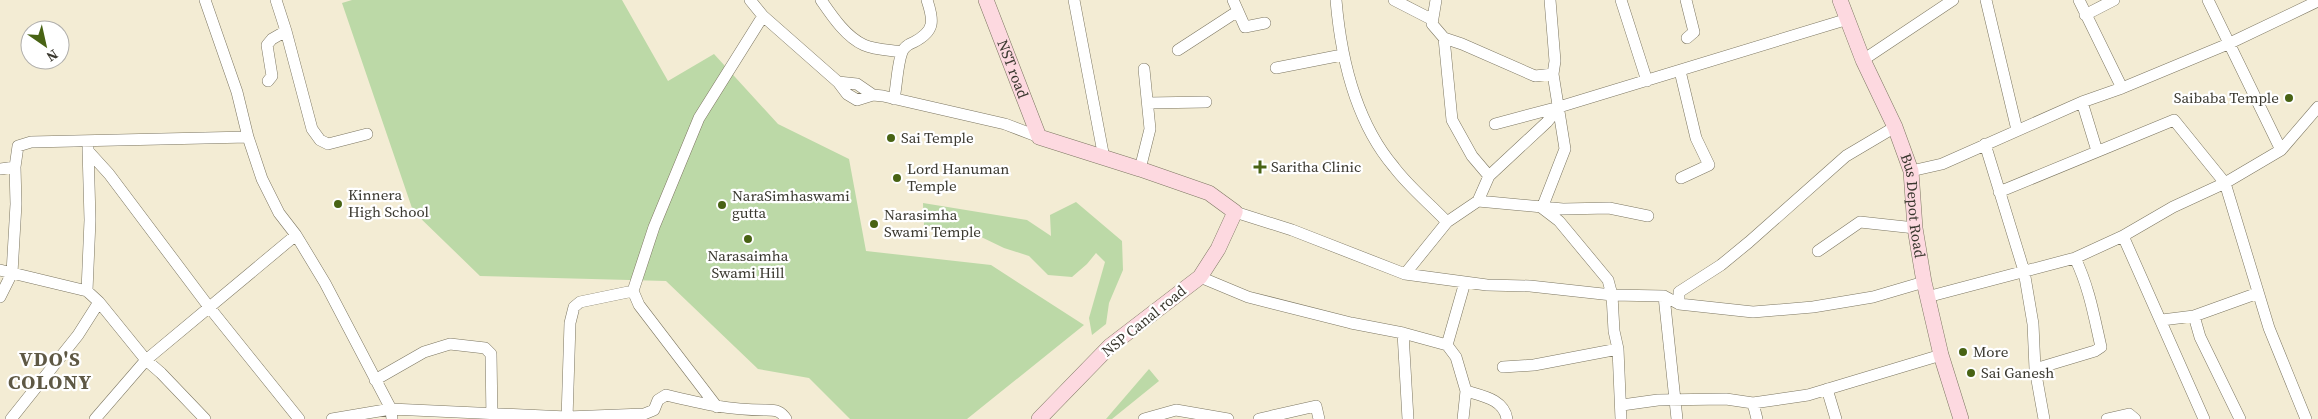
<svg xmlns="http://www.w3.org/2000/svg" width="2318" height="419" font-family="'Source Serif 4',serif">
<rect width="100%" height="100%" fill="#f3ecd4"/>
<path fill="#bcd9a7" d="M352 0H622L668 81 714 54 778 124 849 159 866 251 991 265 1084 325 967 419H850L809 378 758 369 666 281 480 276 413 211 342 3Z
M1076 202 1122 241 1123 270 1109 303 1106 324 1092 335 1089 318 1105 262 1096 253 1087 264 1072 277 1048 275 1029 256 1004 248 977 235 924 225 923 203 1027 220 1051 236 1050 215Z
M1149 369 1159 381 1112 419H1106Z"/>
<g fill="none" stroke-linecap="round" stroke-linejoin="round">
<defs>
<path id="street" d="M205 0 237 92 248 137 262 179 279 213 296 235 325 283 391 409 392 419
M276 0 286 31 312 129 320 140 328 144 367 134
M750 0 763 16 838 82 847 94 857 100 873 95 883 96 1005 124 1039 137
M821 0C832 16 846 37 864 45 875 50 890 50 902 52
M1074 0 1104 158
M1233 0 1245 27 1265 23
M1336 0C1341 59 1355 121 1394 167 1409 187 1430 204 1447 222
M1394 0 1431 19
M1436 0 1432 24 1444 38 1462 44 1535 76 1553 74 1565 149 1542 208 1559 221 1608 280 1612 295 1614 331 1618 349 1621 419
M1550 0 1555 61 1553 74
M1621 0 1647 81
M1686 0 1694 32 1687 38
M1986 0 2017 130
M2079 0 2122 88
M2208 0 2281 150
M2085 15 2114 0
M1444 38 1452 120 1472 156 1489 176
M1178 50 1238 11
M1863 60 1953 0
M1276 68 1342 55
M1680 71 1696 138 1709 165 1681 178
M268 81 272 76 267 45 272 39 286 31
M838 82 857 84 873 95
M894 99C897 84 897 66 902 52 904 47 909 44 914 42 935 31 934 21 927 0
M2082 102 2097 151
M1148 103 1206 102
M1495 124 1559 107
M1985 144 2024 271 2033 324 2035 369
M89 152 109 174 209 307 299 419
M0 169 15 167
M1140 169 1150 129 1144 69
M1911 171 1942 164 2082 102 2122 88 2228 44 2318 1
M1999 192 2174 120 2225 183 2269 328 2306 419
M1478 201 1563 209 1609 208 1648 216
M1235 212 1292 230 1405 274 1487 285 1530 286 1612 295 1664 296 1679 304 1753 312 1813 307 1873 297 1924 282
M2123 236 2204 419
M1818 251 1860 222 1915 228
M0 270 87 291
M1405 274 1447 222 1478 201 1489 176 1547 122 1559 107 1848 19
M1200 277 1248 297 1351 323 1403 333 1447 345 1456 357 1466 391C1482 396 1504 399 1507 419
M1664 296 1677 419
M0 297 12 273 16 204 15 167 18 146 31 142 248 137
M1927 297 2075 258 2123 236 2173 207 2225 183 2281 150 2318 107
M99 302 146 360 161 373 205 419
M1679 304V292L1721 265 1749 242 1846 156 1895 127
M2194 316 2200 337 2240 419
M2162 320 2194 316 2258 293
M1403 333 1408 419
M1447 345 1465 282
M1503 367 1534 365 1618 349
M375 380 424 352 450 344 485 348 491 354 492 419
M1827 389 1836 419
M1753 403 1757 419
M1622 405 1658 400 1726 399 1753 403 1808 395 1941 355
M717 407 639 305 633 291 654 227 699 118 763 16
M11 419 78 335 99 302 87 291 90 220 88 148
M95 419 146 360 296 235
M332 419 391 409 567 417 644 414 654 410 658 400 666 395C703 404 729 410 766 410 776 410 781 411 786 419
M567 419 570 323 574 307 580 302 633 291
M1144 419 1176 410 1228 419
M1259 419 1316 406 1319 419
M1463 419 1466 391
M2044 419 2035 369 2095 351 2101 347C2094 316 2089 287 2075 258
M2107 419 2129 414 2135 419"/>
<g id="secondary">
<path id="s1" d="M986 0 1039 137 1140 169 1209 193 1235 212 1218 249 1200 277 1110 346 1039 419"/>
<path id="s2" d="M1840 0 1863 60 1895 127 1911 171 1915 228 1924 282 1941 355 1961 419"/>
</g>
</defs>
<use href="#street" stroke="#7c7661" stroke-width="12"/>
<use href="#secondary" stroke="#7c7661" stroke-width="16"/>
<use href="#street" stroke="#fff" stroke-width="11"/>
<use href="#secondary" stroke="#fdd9e0" stroke-width="15"/>
</g>
<g fill="#486314" stroke="#fff" stroke-width="2">
<circle cx="2289" cy="98" r="5"/>
<circle cx="891" cy="138" r="5"/>
<path d="M1257.5 159.5h5v5h5v5h-5v5h-5v-5h-5v-5h5z"/>
<circle cx="897" cy="178" r="5"/>
<circle cx="338" cy="204" r="5"/>
<circle cx="722" cy="205" r="5"/>
<circle cx="874" cy="224" r="5"/>
<circle cx="748" cy="239" r="5"/>
<circle cx="1963" cy="352" r="5"/>
<circle cx="1971" cy="373" r="5"/>
</g>
<g text-anchor="middle" stroke-width="4.5" stroke-linejoin="round" paint-order="stroke">
<g font-size="15" fill="#3a382f" stroke="#fff">
<text dy="5" stroke="none"><textPath href="#s1" startOffset="74">NST road</textPath></text>
<text dy="5" stroke="none"><textPath href="#s2" startOffset="220">Bus Depot Road</textPath></text>
<text transform="translate(1144 321) rotate(-39)" y="5">NSP Canal road</text>
</g>
<g font-size="15" fill="#3a382f" stroke="#fff" text-anchor="start">
<text x="2279" y="103" text-anchor="end">Saibaba Temple</text>
<text x="901" y="143">Sai Temple</text>
<text x="1271" y="172">Saritha Clinic</text>
<text x="907" y="174">Lord Hanuman<tspan x="907" dy="17">Temple</tspan></text>
<text x="348" y="200">Kinnera<tspan x="348" dy="17">High School</tspan></text>
<text x="732" y="201">NaraSimhaswami<tspan x="732" dy="17">gutta</tspan></text>
<text x="884" y="220">Narasimha<tspan x="884" dy="17">Swami Temple</tspan></text>
<text x="748" y="261" text-anchor="middle">Narasaimha<tspan x="748" dy="17">Swami Hill</tspan></text>
<text x="1973" y="357">More</text>
<text x="1981" y="378">Sai Ganesh</text>
</g>
<g font-size="20" font-weight="bold" letter-spacing="1" fill="#5e5844" stroke="#fff">
<text x="50" y="366">VDO'S<tspan x="50" dy="23">COLONY</tspan></text>
</g>
</g>
<g transform="translate(45 45) rotate(146)"><circle r="24" fill="#ffffff" stroke="#b0afac"/>
<path d="M0-4L9 19L0 12L-9 19Z" fill="#486314"/>
<text y="-8" font-size="14" font-weight="bold" text-anchor="middle" fill="#3a382f">N</text>
</g>
</svg>
